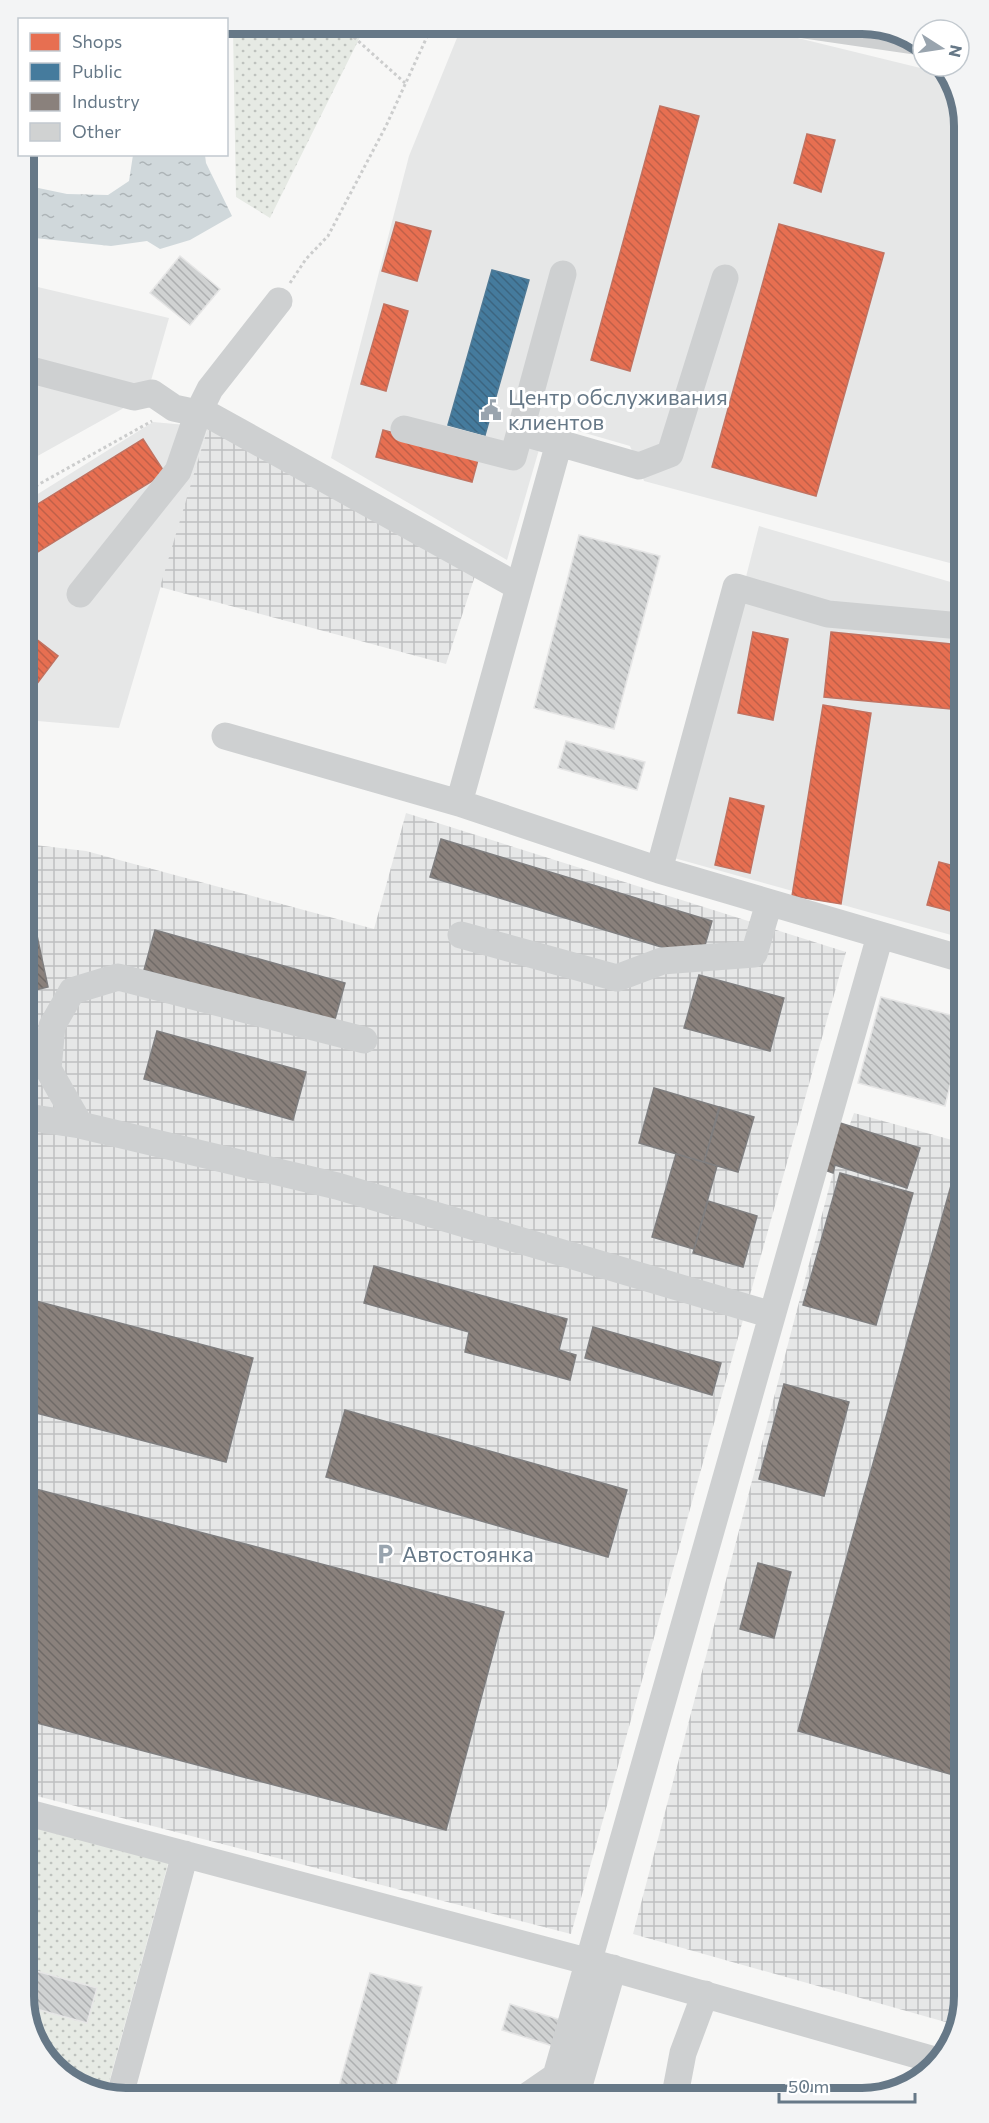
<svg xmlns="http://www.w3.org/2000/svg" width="989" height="2123" font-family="Commissioner,sans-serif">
<defs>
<pattern id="industrial-grid" width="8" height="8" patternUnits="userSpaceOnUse" patternTransform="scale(1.5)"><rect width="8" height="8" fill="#e6e7e7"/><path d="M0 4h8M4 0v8" fill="none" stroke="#bec0c1"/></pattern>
<pattern id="grass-dots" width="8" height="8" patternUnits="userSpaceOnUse" patternTransform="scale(1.5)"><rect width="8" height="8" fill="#e6eae4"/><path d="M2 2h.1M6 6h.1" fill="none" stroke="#bec2be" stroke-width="1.8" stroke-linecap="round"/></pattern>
<pattern id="water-ripples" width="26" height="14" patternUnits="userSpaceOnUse" patternTransform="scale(1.5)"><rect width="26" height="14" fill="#d0d8db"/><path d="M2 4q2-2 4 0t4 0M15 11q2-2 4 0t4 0" fill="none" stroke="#adb4b7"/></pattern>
<pattern id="shops-back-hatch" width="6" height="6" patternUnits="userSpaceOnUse" patternTransform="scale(1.5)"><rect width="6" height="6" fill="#e76f51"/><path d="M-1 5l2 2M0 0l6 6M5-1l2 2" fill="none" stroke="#bf6049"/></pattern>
<pattern id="public-back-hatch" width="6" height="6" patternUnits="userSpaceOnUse" patternTransform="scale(1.5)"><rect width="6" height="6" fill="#457b9d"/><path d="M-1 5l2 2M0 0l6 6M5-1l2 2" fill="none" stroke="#3c6580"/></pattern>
<pattern id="industry-back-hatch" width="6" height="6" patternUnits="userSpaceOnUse" patternTransform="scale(1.5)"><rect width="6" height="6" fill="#8a817c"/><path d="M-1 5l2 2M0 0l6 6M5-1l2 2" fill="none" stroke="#6f6a67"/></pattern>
<pattern id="building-back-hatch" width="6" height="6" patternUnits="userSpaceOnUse" patternTransform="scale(1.5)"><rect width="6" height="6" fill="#d0d2d2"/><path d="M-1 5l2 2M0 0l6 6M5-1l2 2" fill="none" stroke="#adafb0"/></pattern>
</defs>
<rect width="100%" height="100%" fill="#f7f7f6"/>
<path fill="#e6e7e7" d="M745 25 945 74 959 93 961 566 644 481 639 466 630 446 547 422 507 560 331 458 409 156 461 28Z
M25 284 169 318 150 384 122 409 25 463Z
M153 422 208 427 119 728 26 720 25 502Z
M759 526 961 585 962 938 674 858Z"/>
<path fill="url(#industrial-grid)" d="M208 427 475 576 446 664 160 587Z
M406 813 846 952 571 1934 29 1794 26 844 86 851 374 929Z
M854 1113 963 1143 965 1997 956 2025 633 1934 835 1165Z"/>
<path fill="url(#grass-dots)" d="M364 29 270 218 236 197 233 30Z
M29 1823 169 1860 106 2094 64 2078 30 2030Z"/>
<path fill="url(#water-ripples)" d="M133 155H205L206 163 232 216 190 240 160 249 147 241 111 246 25 237 24 185 67 194 108 195 129 181Z"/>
<path fill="url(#shops-back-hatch)" stroke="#c07261" stroke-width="1.5" d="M660 106 699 116 630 371 591 360Z
M807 134 835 140 821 192 794 183Z
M396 222 431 231 417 281 382 271Z
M779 224 884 253 816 496 712 467Z
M384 304 408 311 386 391 361 384Z
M383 430 479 456 472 482 376 457Z
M143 439 165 473 25 560V512Z
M26 631 58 656 36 685 26 678Z
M753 632 788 639 773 720 738 713Z
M831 632 961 645V710L824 697Z
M823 705 871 713 841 904 792 896Z
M730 798 764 806 750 873 715 865Z
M939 862 962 868V914L927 905Z"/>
<path fill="url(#public-back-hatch)" stroke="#4f7a96" stroke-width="1.5" d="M492 270 529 280 485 435 448 425Z"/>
<path fill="url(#industry-back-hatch)" stroke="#7f7e7f" stroke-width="1.5" d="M441 839 712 921 701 959 430 877Z
M155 930 345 983 334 1023 144 970Z
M36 931 48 987 27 992 26 933Z
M699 975 784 998 770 1051 684 1028Z
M157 1031 306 1072 293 1120 144 1079Z
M654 1088 719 1107 704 1162 639 1143Z
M720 1107 754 1117 738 1172 704 1162Z
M837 1122 920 1148 907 1188 835 1165 833 1173 822 1169Z
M676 1154 717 1166 694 1249 652 1237Z
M959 1157 963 1158 964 1778 798 1731Z
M840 1173 913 1193 876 1325 803 1305Z
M708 1201 757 1216 743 1267 693 1253Z
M374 1266 567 1319 559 1350 576 1355 570 1380 465 1352 469 1332 364 1303Z
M36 1301 253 1358 226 1462 28 1411V1334Z
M593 1327 721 1363 712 1395 585 1358Z
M784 1384 849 1402 824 1496 759 1479Z
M345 1410 627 1490 608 1557 326 1477Z
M28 1487 504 1612 446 1830 29 1721Z
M758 1563 791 1572 774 1638 740 1629Z"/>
<path fill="url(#building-back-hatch)" stroke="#e6e6e6" stroke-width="1.5" d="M180 256 220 289 190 325 150 293Z
M579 535 660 556 614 729 534 708Z
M566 741 645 762 637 790 558 768Z
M881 997 962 1018V1037L945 1106 858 1083Z
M29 1969 97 1988 87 2023 29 2007Z
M370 1973 422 1987 393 2097H336Z
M510 2004 561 2020 553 2046 502 2030Z"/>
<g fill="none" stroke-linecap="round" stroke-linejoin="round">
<path stroke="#cccdcd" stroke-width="3" stroke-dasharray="3 3" stroke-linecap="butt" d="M345 29 405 83
M290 283 306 259 328 236 386 126 431 28
M25 492 152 421"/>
<path stroke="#ced0d1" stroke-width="27" d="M804 25 914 41
M35 371 134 397 152 393 174 408 211 416 519 587 459 803 659 870 962 959
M404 429 513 457 520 432
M559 443 520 432 563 274
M519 587 559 443 639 466 670 454 725 278
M80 594 178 471 198 413 210 389 279 301
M225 736 459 803
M659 870 736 587 828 614 961 626
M461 935 617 978 662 961 754 954 769 903
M27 1117 80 1125 337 1186 772 1315
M80 1125 48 1069 52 1026 72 991 118 977 364 1040
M29 1813 590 1962 938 2061
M675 2095 683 2053 705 1994
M527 2096 556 2076 880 936
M576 2096 613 1968
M119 2099 185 1854"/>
</g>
<defs>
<symbol id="civic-bare" viewBox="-9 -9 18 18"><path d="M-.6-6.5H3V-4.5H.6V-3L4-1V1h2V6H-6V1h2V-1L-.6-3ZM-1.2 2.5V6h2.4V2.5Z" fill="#99a4ae" stroke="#fff" stroke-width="2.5" paint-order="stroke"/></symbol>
<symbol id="parking-bare" viewBox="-9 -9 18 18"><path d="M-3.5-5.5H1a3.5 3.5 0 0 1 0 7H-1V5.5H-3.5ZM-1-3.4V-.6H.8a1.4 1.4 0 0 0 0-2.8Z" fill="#99a4ae" stroke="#fff" stroke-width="2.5" paint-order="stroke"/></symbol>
</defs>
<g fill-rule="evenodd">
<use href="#civic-bare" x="476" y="395" width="30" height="30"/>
<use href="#parking-bare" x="370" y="1539" width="30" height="30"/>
</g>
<g text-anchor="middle" stroke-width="6" stroke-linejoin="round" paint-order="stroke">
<g font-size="22" fill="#667887" stroke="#fff" text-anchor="start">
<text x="508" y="405">Центр обслуживания<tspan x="508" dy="25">клиентов</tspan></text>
<text x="402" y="1562">Автостоянка</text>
</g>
</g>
<path d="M0 0H989V2123H0ZM126 34H862A92 92 0 0 1 954 126V1996A92 92 0 0 1 862 2088H126A92 92 0 0 1 34 1996V126A92 92 0 0 1 126 34Z" fill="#f3f4f5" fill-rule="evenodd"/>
<path fill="none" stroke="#667887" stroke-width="8" d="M126 34H862A92 92 0 0 1 954 126V1996A92 92 0 0 1 862 2088H126A92 92 0 0 1 34 1996V126A92 92 0 0 1 126 34Z"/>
<rect x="18" y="18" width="210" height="138" fill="#ffffff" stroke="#c2c9cf" stroke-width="1.5"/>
<rect x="30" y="33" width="30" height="18" fill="#e76f51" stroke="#c2c9cf" stroke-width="1.5"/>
<text x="72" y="48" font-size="18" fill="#667887">Shops</text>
<rect x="30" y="63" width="30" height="18" fill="#457b9d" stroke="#c2c9cf" stroke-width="1.5"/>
<text x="72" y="78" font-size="18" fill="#667887">Public</text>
<rect x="30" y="93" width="30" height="18" fill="#8a817c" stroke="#c2c9cf" stroke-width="1.5"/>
<text x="72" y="108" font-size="18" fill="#667887">Industry</text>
<rect x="30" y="123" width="30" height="18" fill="#d0d2d2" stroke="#c2c9cf" stroke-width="1.5"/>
<text x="72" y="138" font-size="18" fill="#667887">Other</text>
<g transform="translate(941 48) rotate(102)"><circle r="28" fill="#ffffff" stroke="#c2c9cf" stroke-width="1.5"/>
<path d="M0-4.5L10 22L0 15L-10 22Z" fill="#99a4ae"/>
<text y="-9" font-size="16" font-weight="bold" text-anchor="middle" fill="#667887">N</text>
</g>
<path d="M779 2093v9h136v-9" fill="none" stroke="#667887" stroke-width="3"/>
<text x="788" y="2093" font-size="18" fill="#667887" stroke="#ffffff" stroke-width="4.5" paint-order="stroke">50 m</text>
</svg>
